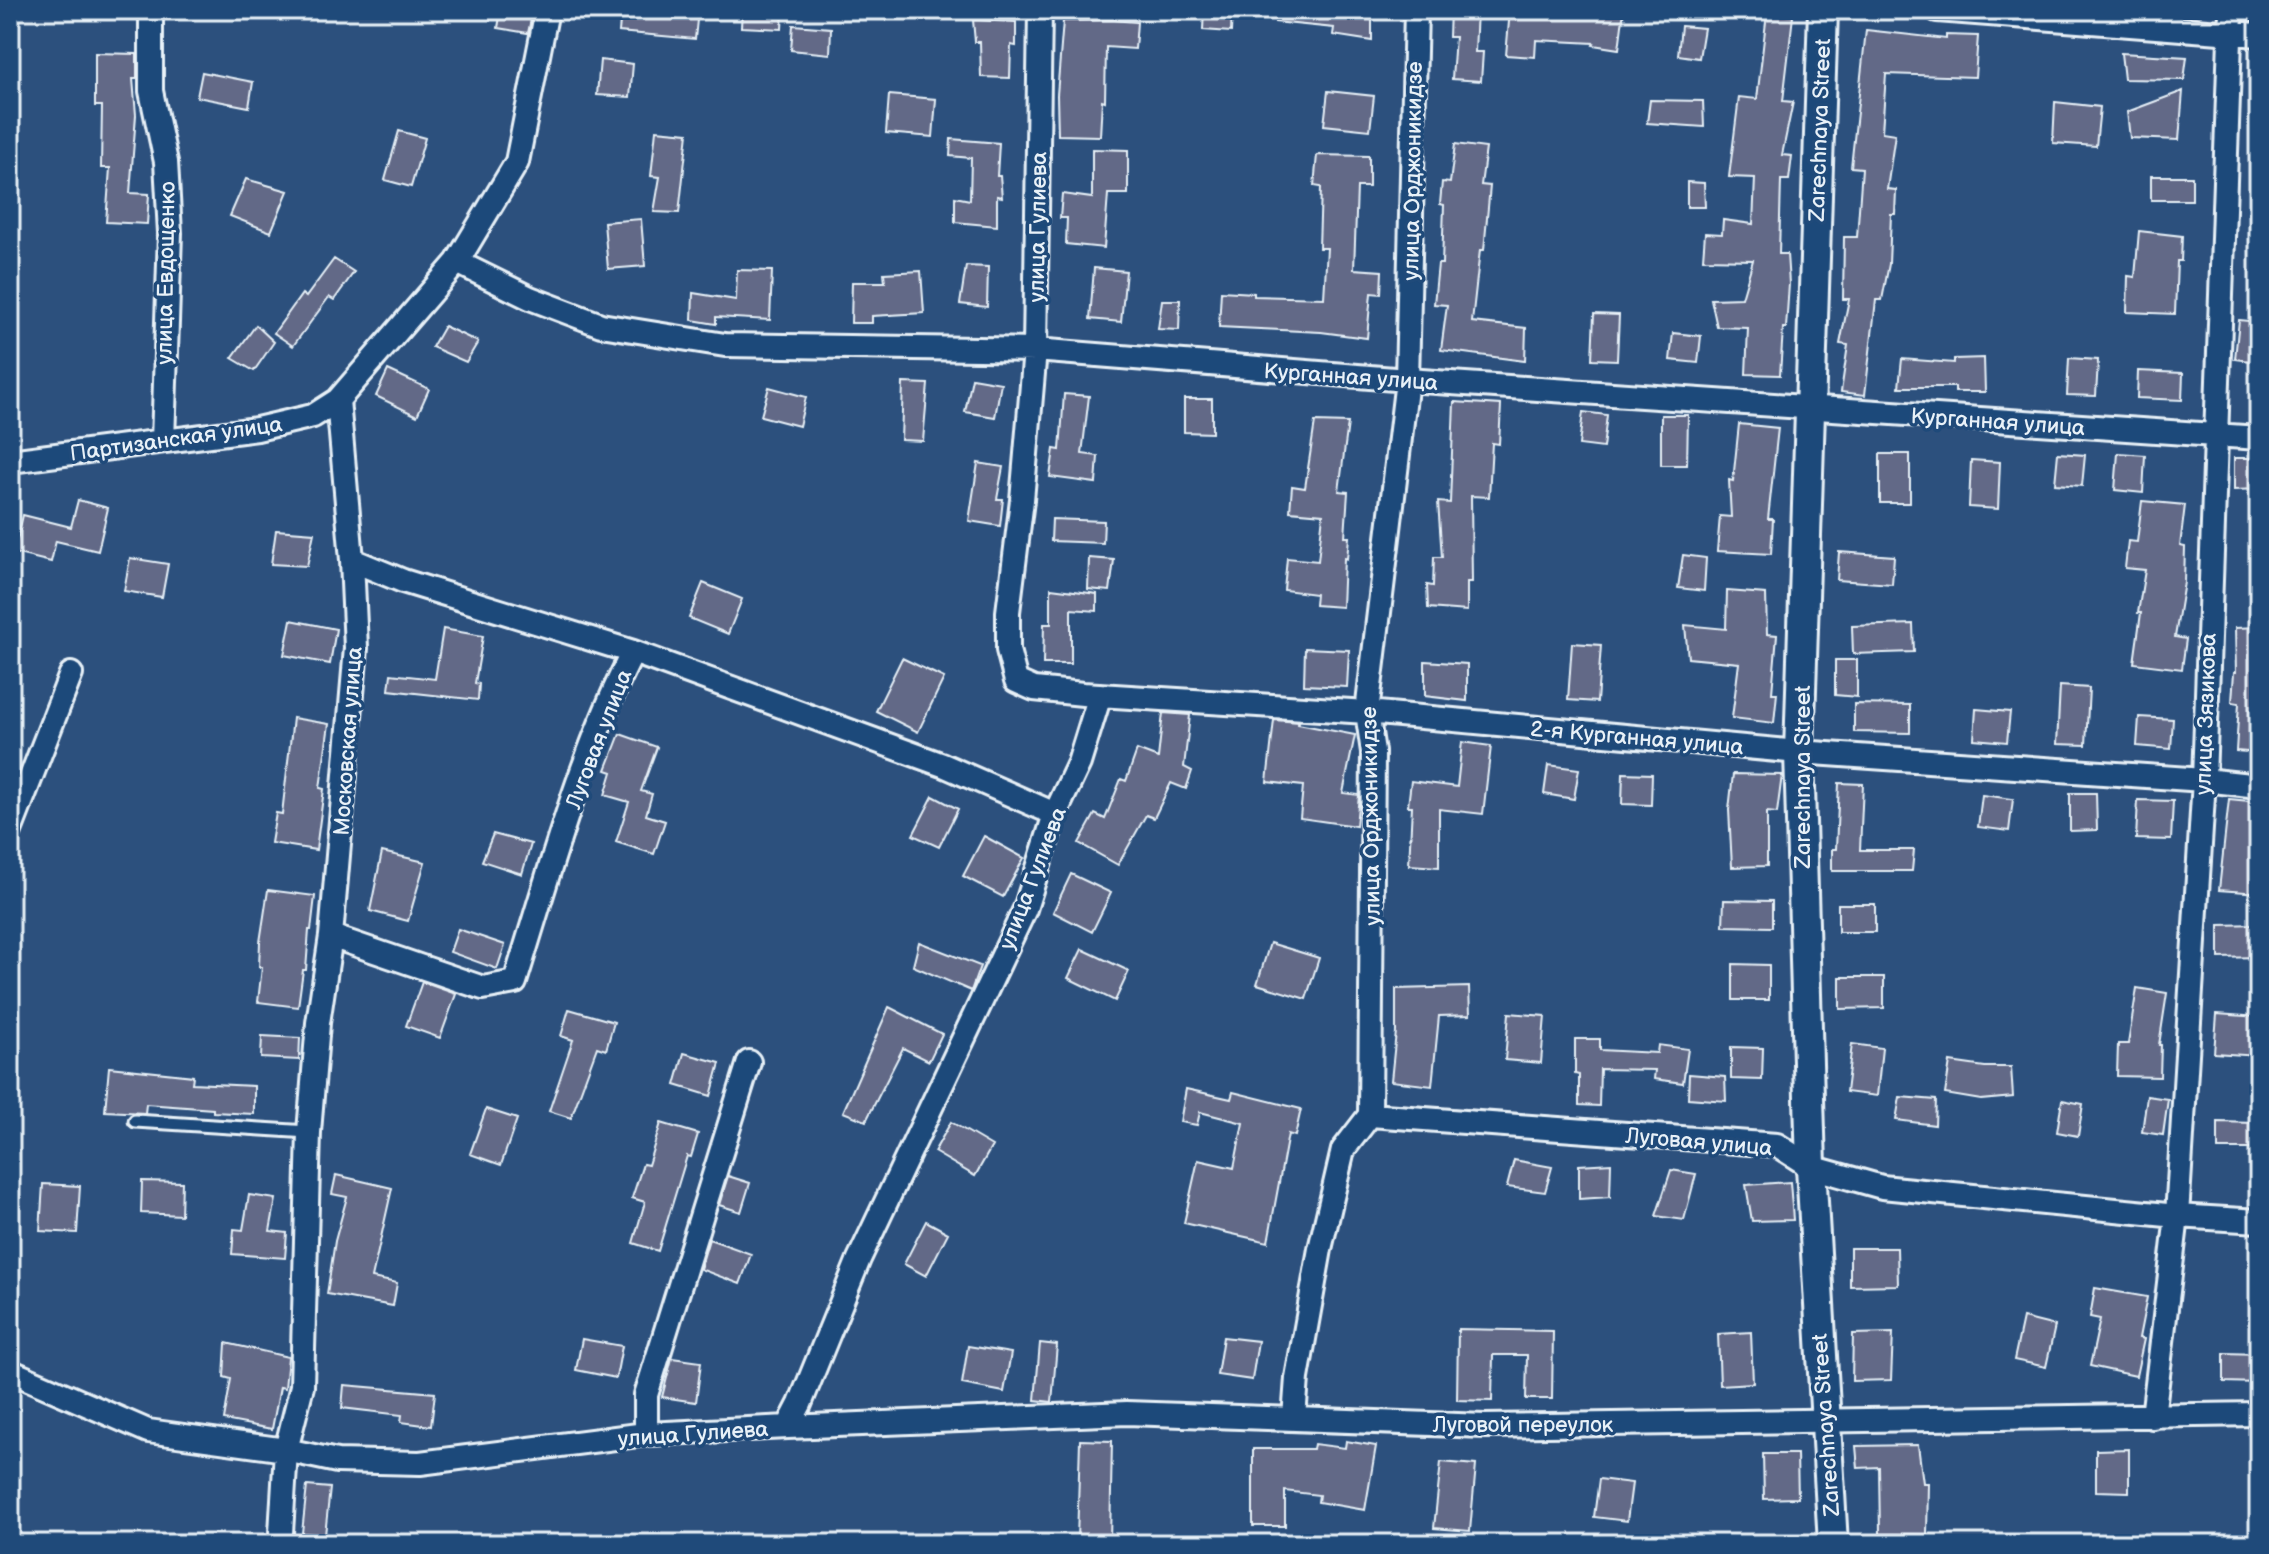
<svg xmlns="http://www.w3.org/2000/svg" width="2269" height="1554" font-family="'Balsamiq Sans',sans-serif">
<rect width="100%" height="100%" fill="#2c507d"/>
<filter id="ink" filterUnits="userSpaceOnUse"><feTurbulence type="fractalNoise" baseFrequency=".0125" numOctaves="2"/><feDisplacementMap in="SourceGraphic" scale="16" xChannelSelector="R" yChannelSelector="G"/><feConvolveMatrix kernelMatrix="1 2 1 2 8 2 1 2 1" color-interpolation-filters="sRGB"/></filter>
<g filter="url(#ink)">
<path fill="#626987" stroke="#e8f1f8" stroke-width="2" d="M501 10H533L528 33 498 28Z
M621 10H698L695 39 619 32Z
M742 10H783L782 29 741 27Z
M1204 10H1232L1231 32 1203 30Z
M1275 10H1372V41L1333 35 1334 28 1275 22Z
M1450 10H1477L1475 52H1483L1481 81 1452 79 1455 37H1449Z
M1510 10H1624L1619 49 1593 45 1594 43 1536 40 1535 57 1506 55Z
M1767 13 1793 16 1783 101 1793 102 1782 155 1792 156 1789 180H1781L1779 254H1787L1789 284 1786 328H1783L1780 375 1746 374 1748 328 1717 327 1711 299 1742 298 1753 260 1703 259 1705 233 1722 234 1723 220 1753 224 1755 178 1729 177 1739 97 1757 99Z
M973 20 1016 22V46L1011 45 1010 78 981 77 980 42H975Z
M1111 20 1137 22 1135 49 1106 47 1105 101 1102 100 1100 136 1058 135 1057 95 1063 21Z
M793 25 831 28 830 54 791 50Z
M1681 26 1704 28 1699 58 1678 55Z
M1866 30 1946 39V35L1978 36 1975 77 1886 74 1882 132 1895 134 1887 189 1896 190 1895 214H1891L1889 264 1882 300H1876L1865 395 1841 392 1848 345 1840 344 1849 299H1843L1844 237H1857L1862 168 1851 167Z
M95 53 137 54V79H133L136 115 130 193 149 194 147 224 106 222 110 168H101L102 106H95Z
M2121 53 2187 57 2184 80 2124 79Z
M600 60 633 64 630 97 597 95Z
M202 72 253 82 249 107 197 97Z
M1328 91 1374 96 1370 130 1324 125Z
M2183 91 2179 140 2130 138 2127 112Z
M889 95 936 99 933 137 886 133Z
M1650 100 1703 101 1704 127 1647 123Z
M2055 102 2100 107 2096 146 2053 143Z
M656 130 688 133 679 213 654 212 660 177 651 176Z
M399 131 425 138 411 187 385 180Z
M951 139 999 143 997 176H1000L1002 197 997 196V226L955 222V197L970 200 971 158 950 156Z
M1455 144 1486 148 1481 185 1490 186 1484 250H1480L1472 322 1526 328 1525 361 1441 350 1447 305 1434 304 1438 264H1442L1444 205 1440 204 1442 182 1450 183Z
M1092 149 1128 150V194H1108L1104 248 1066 244 1067 218H1060L1062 194 1092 198Z
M1317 155 1369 156V187H1357L1354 269 1382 271 1381 294 1371 293 1367 338 1321 332 1219 327 1221 291 1254 293V296L1324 298 1327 248H1319L1321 187 1314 186Z
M2151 176H2192V200H2151Z
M246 179 288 191 271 232 230 216Z
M1687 182 1704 183 1705 207H1687Z
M641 219 645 266 608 269 604 222Z
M2139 231 2182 236 2181 261H2177L2175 314 2127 312 2128 276 2135 277Z
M334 259 354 272 334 300 329 297 293 346 274 333 302 294 306 297Z
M966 266 988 267 987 307 960 304Z
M1094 268 1126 271 1121 322 1090 319Z
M737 270 772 271 770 320 716 317V324L692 320 693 293 736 300Z
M921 271 924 313 872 316V323H851L852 282H885L884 273Z
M1162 300H1180L1179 330 1158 329Z
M1594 314 1619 315 1617 360 1592 359Z
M2239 320 2259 322V362L2235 359Z
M256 325 274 342 254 371 232 358Z
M444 326 478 342 466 362 432 347Z
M1673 333 1701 336 1698 363 1670 360Z
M1984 358 1985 392H1955V387H1899L1902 359 1954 363V359Z
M2069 358 2098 360 2096 396 2067 395Z
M388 370 429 389 417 416 376 396Z
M2138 371 2183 373 2182 400 2137 398Z
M972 378 1001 383 995 417 965 412Z
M903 383 928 384 923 441 901 440Z
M769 387 806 397 799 426 761 416Z
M1064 394 1089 396 1082 454 1098 456 1096 483 1050 477 1054 449 1060 450Z
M1184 399H1212V433L1184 432Z
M1454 402 1501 405 1499 444 1492 443 1489 497 1471 496 1472 582H1467V611L1428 608 1427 585 1433 586 1434 557H1442L1438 502 1450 503Z
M1583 412 1607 415 1603 448 1579 445Z
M1661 415H1688L1687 465H1661Z
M1315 422 1348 423 1339 491 1348 492 1345 537H1349L1347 559 1344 558 1342 607 1315 605 1316 594 1284 590 1287 558 1318 561 1323 514 1290 511 1292 486 1305 488Z
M1739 424 1778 428 1768 519H1773L1771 554 1717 551 1720 516 1731 517 1729 480 1733 481Z
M2058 453 2085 455 2082 486 2055 484Z
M2118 453 2145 455 2143 493 2115 490Z
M1880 454H1910V503H1880Z
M2234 458H2259V489L2234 490Z
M1971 460 2000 462 1998 509 1969 507Z
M978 463 1003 467 997 499H1003L1000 526 969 521Z
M78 500 108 508 98 551 56 541 51 562 14 553 23 515 71 527Z
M2142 501 2185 505 2180 546 2185 547 2184 582 2175 637 2186 639 2182 669 2134 663 2141 613H2138L2145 570 2125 568 2128 541 2137 542Z
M1052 519 1104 521 1103 543 1051 541Z
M276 530 314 533 307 566 271 564Z
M1839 552 1894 556 1892 584 1837 580Z
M1683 555 1706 558 1704 591 1678 588Z
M130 558 168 564 162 597 124 591Z
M1089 558 1114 560 1110 591 1088 589Z
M703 583 742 599 728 634 689 618Z
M1051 588 1097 594V611L1071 609V664H1043L1044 624H1051Z
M1727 591 1766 594 1767 634 1777 635 1772 693H1777L1774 723 1732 718 1739 663 1688 658 1685 625 1726 629Z
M291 620 336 629 330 664 284 655Z
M1913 624 1914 652 1853 654 1852 626Z
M2259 627V753L2236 751 2239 703 2232 702 2234 672H2236L2235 628Z
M443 629 483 636 475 683 479 684 478 700 389 690 391 674 435 679Z
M1572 643 1601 645 1597 702 1568 700Z
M1305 648 1349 650 1347 687 1304 685Z
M902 658 944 678 918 732 876 711Z
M1835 660H1857V697L1835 695Z
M1425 661 1467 664V701L1425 696Z
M2060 686 2089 688 2086 745 2057 744Z
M1854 704 1910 705V733L1854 732Z
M1976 709 2010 712 2007 742 1974 739Z
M1163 713 1190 715 1184 767 1192 771 1186 789 1171 783 1154 818 1146 815 1118 865 1079 843 1095 814 1105 819 1121 779 1126 781 1137 750 1158 758Z
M2139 717 2173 719 2171 749 2137 746Z
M293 718 329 724 320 788 324 789 316 850 271 843 276 813 282 814Z
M1274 720 1299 722 1298 724 1355 735 1343 793 1359 795 1356 826 1300 818 1303 786 1267 782Z
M620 734 657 747 641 791 652 794 646 815 665 821 654 854 616 842 629 802 605 795 612 772 606 770Z
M1462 742 1491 746 1483 814 1439 809V867L1409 865 1412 806H1408L1411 781 1457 787Z
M1548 765 1579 769 1574 799 1544 794Z
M1623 773 1652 774 1651 805 1622 804Z
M1733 774 1782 775 1777 813 1767 812V866L1732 867 1729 810Z
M1839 783 1863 784 1860 850H1914L1912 871H1832V849H1836Z
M2070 793H2096L2097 830 2070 831Z
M1982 795 2013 799 2009 831 1978 827Z
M933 796 958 809 939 847 913 835Z
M2229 799 2259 802V893L2219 890Z
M2138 800 2173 801 2171 840 2136 839Z
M493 834 531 844 522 874 482 861Z
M984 836 1024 858 1003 897 963 876Z
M382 852 425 862 408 921 370 911Z
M1071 874 1111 893 1092 932 1053 912Z
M268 890 315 896 311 930H309L306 970H303L298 1007 258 1002 262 967H259L260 942Z
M1724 900 1772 901V927L1723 926Z
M1838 904H1875V932H1838Z
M2259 924V957L2219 958V925Z
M458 929 505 945 497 969 450 952Z
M919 942 980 966 971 991 913 966Z
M1270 943 1319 958 1306 999 1257 984Z
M1082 949 1129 971 1115 1001 1068 978Z
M1733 964 1769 965V1000H1733Z
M1840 977H1884V1008L1840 1009Z
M422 982 456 994 440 1038 406 1026Z
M1469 987 1470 1015 1439 1016 1432 1086 1391 1081 1396 1032V989Z
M2137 988 2167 993 2159 1045H2161L2160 1077 2117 1076 2118 1044H2128Z
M889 1007 942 1034 929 1061 903 1048 866 1121 843 1112Z
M569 1009 614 1022 606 1050 597 1047 571 1118 549 1111 573 1040 561 1036Z
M1509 1013 1545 1016 1541 1063 1505 1060Z
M2217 1014 2259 1017V1056L2214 1053Z
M262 1036 300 1038 299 1060 261 1058Z
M1575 1039H1600V1050L1657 1053 1658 1045 1688 1049 1683 1083 1654 1079 1655 1070 1600 1069 1599 1106 1579 1105V1075L1575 1074Z
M1852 1044 1882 1048 1877 1096 1846 1092Z
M1731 1047 1763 1048 1762 1080 1731 1079Z
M684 1053 720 1063 711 1096 675 1085Z
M1950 1062 1985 1067H2011L2013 1097 1981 1100 1945 1094Z
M109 1067 193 1076 192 1083 254 1086V1114L213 1112V1109L146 1104 145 1113 105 1111Z
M1689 1074 1725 1077 1726 1101 1688 1098Z
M1186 1089 1231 1099 1233 1092 1301 1109 1295 1136 1288 1134 1268 1242 1184 1223 1198 1160 1234 1168 1243 1123 1200 1112 1197 1125 1180 1122Z
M2147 1096 2168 1099 2163 1135 2142 1132Z
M1900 1097 1936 1100 1935 1125 1896 1120Z
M2062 1100 2083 1104 2078 1136 2057 1132Z
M486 1109 517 1119 501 1165 470 1154Z
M951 1122 992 1146 975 1176 934 1152Z
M2218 1122 2255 1123 2256 1149H2218Z
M661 1123 698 1134 691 1157 687 1156 658 1251 633 1243 645 1202 632 1198 643 1164 648 1165Z
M1514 1160 1552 1167 1545 1192 1507 1187Z
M1611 1163 1610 1197 1579 1199V1165Z
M1671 1170 1696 1174 1684 1220 1656 1216Z
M336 1175 392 1188 372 1278 397 1283 393 1306 327 1294 335 1241 347 1197 332 1194Z
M728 1176 750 1183 741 1212 719 1205Z
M142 1181 182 1182 181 1215 141 1213Z
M1790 1182 1793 1220 1752 1221 1746 1185Z
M43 1184 80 1186 77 1233 40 1231Z
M249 1195 276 1199 270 1231 287 1233 285 1258 232 1254 234 1229 243 1230Z
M926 1221 948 1233 926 1276 904 1264Z
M709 1239 751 1254 740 1284 700 1269Z
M1850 1248H1897L1898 1285 1850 1286Z
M2095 1288 2147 1297 2139 1338 2144 1339 2136 1376 2090 1366 2100 1319 2090 1317Z
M2023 1318 2055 1326 2046 1367 2014 1360Z
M1458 1329 1553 1331 1552 1399H1526L1527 1355H1493L1492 1401 1457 1400Z
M1751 1332 1753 1383 1720 1385 1718 1334Z
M1893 1333 1891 1380 1852 1381 1853 1334Z
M1223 1337 1258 1341 1252 1380 1217 1375Z
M582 1339 622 1346 616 1378 576 1370Z
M226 1343 288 1357 285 1388 280 1387 272 1429 224 1420 231 1379 224 1377Z
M1040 1343 1057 1345 1052 1402 1035 1400Z
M968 1346 1011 1353 1004 1392 962 1384Z
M2224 1353 2259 1354V1383L2224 1382Z
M672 1358 701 1362 696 1402 662 1397Z
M344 1385 435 1393 431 1426 401 1422 402 1415 342 1408Z
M1080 1440 1112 1441 1110 1542 1077 1541Z
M1346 1441 1376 1446 1365 1510 1318 1502 1319 1495 1285 1491V1526H1253V1449H1313L1314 1444 1345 1448Z
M1918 1445 1923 1483H1928L1927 1535 1880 1534 1879 1467 1858 1468 1856 1446Z
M2129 1449V1492L2096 1491V1450Z
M1763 1454H1797L1798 1498 1764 1499Z
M1441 1462 1476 1465 1470 1531 1434 1528Z
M1599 1479 1632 1483 1627 1521 1594 1517Z
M307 1486 330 1488 325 1535 302 1533Z"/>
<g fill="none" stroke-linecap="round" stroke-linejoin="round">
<defs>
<path id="service" d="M135 1121 309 1132"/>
<path id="minor" d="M151 10V91L166 162 170 233 163 441
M1040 10 1035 350 1022 500 1008 612V650L1016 681 1034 689 1083 694 1367 712 1799 752 2204 780 2259 786
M1937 10 2259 35
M457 262 530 298 601 325 725 345 1035 350 1407 380 2259 438
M10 461 257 429 313 416 338 400 457 262 517 162 547 10
M352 560 403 581 633 652 943 765 1055 814
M10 831 71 674
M331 936 483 988 515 982C549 874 581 752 633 652
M1370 1115 1777 1145 1811 1167 1882 1187 2177 1216 2259 1221
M10 1371 148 1431 286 1450 337 1461 420 1463 646 1434 788 1427 800 1404 859 1259 1025 909 1055 814 1079 763 1100 695
M2153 1417 2177 1216 2204 780 2231 10
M1294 1418 1297 1378 1320 1249 1343 1150 1370 1115 1373 752 1367 712 1407 380 1416 10
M788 1427 1127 1413 1485 1426 2259 1414
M646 1434V1395L749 1062
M281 1533 286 1450 302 1386 309 1132 318 1023 331 936 356 648 352 560 338 400"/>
<path id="tertiary" d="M1823 10 1799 752 1811 1167 1833 1544"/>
</defs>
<use href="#service" stroke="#e8f1f8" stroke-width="17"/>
<use href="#minor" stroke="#e8f1f8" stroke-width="28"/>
<use href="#tertiary" stroke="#e8f1f8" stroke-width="34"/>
<use href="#service" stroke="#1f4a7a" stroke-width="11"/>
<use href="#minor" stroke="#1f4a7a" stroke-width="22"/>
<use href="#tertiary" stroke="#1f4a7a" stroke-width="28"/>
</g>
</g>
<g text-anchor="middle" stroke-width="7" stroke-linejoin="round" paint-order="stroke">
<g font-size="22" fill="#e8f1f8" stroke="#1f4a7a">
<text transform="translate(1819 130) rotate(-88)" y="8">Zarechnaya Street</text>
<text transform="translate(1412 171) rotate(-89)" y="8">улица Орджоникидзе</text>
<text transform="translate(1037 227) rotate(-89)" y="8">улица Гулиева</text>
<text transform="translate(165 273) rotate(-89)" y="8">улица Евдощенко</text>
<text transform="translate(1351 376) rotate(4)" y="8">Курганная улица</text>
<text transform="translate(1998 421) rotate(4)" y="8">Курганная улица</text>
<text transform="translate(176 438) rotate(-8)" y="8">Партизанская улица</text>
<text transform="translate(2205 714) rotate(-88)" y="8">улица Зязикова</text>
<text transform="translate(1637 737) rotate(5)" y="8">2-я Курганная улица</text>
<text transform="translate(598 739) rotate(-69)" y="8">Луговая улица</text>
<text transform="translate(347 741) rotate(-86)" y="8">Московская улица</text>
<text transform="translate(1802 777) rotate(-90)" y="8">Zarechnaya Street</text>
<text transform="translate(1370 816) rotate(-91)" y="8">улица Орджоникидзе</text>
<text transform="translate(1032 878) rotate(-69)" y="8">улица Гулиева</text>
<text transform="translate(1699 1141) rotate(5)" y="8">Луговая улица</text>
<text x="1523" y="1432">Луговой переулок</text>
<text transform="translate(1825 1425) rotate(-94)" y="8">Zarechnaya Street</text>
<text transform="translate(693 1433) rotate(-4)" y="8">улица Гулиева</text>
</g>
</g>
<rect width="2269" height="1554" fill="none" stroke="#1f4a7a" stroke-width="40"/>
<rect x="20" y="20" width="2229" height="1514" fill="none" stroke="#e8f1f8" stroke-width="3" filter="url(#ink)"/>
</svg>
